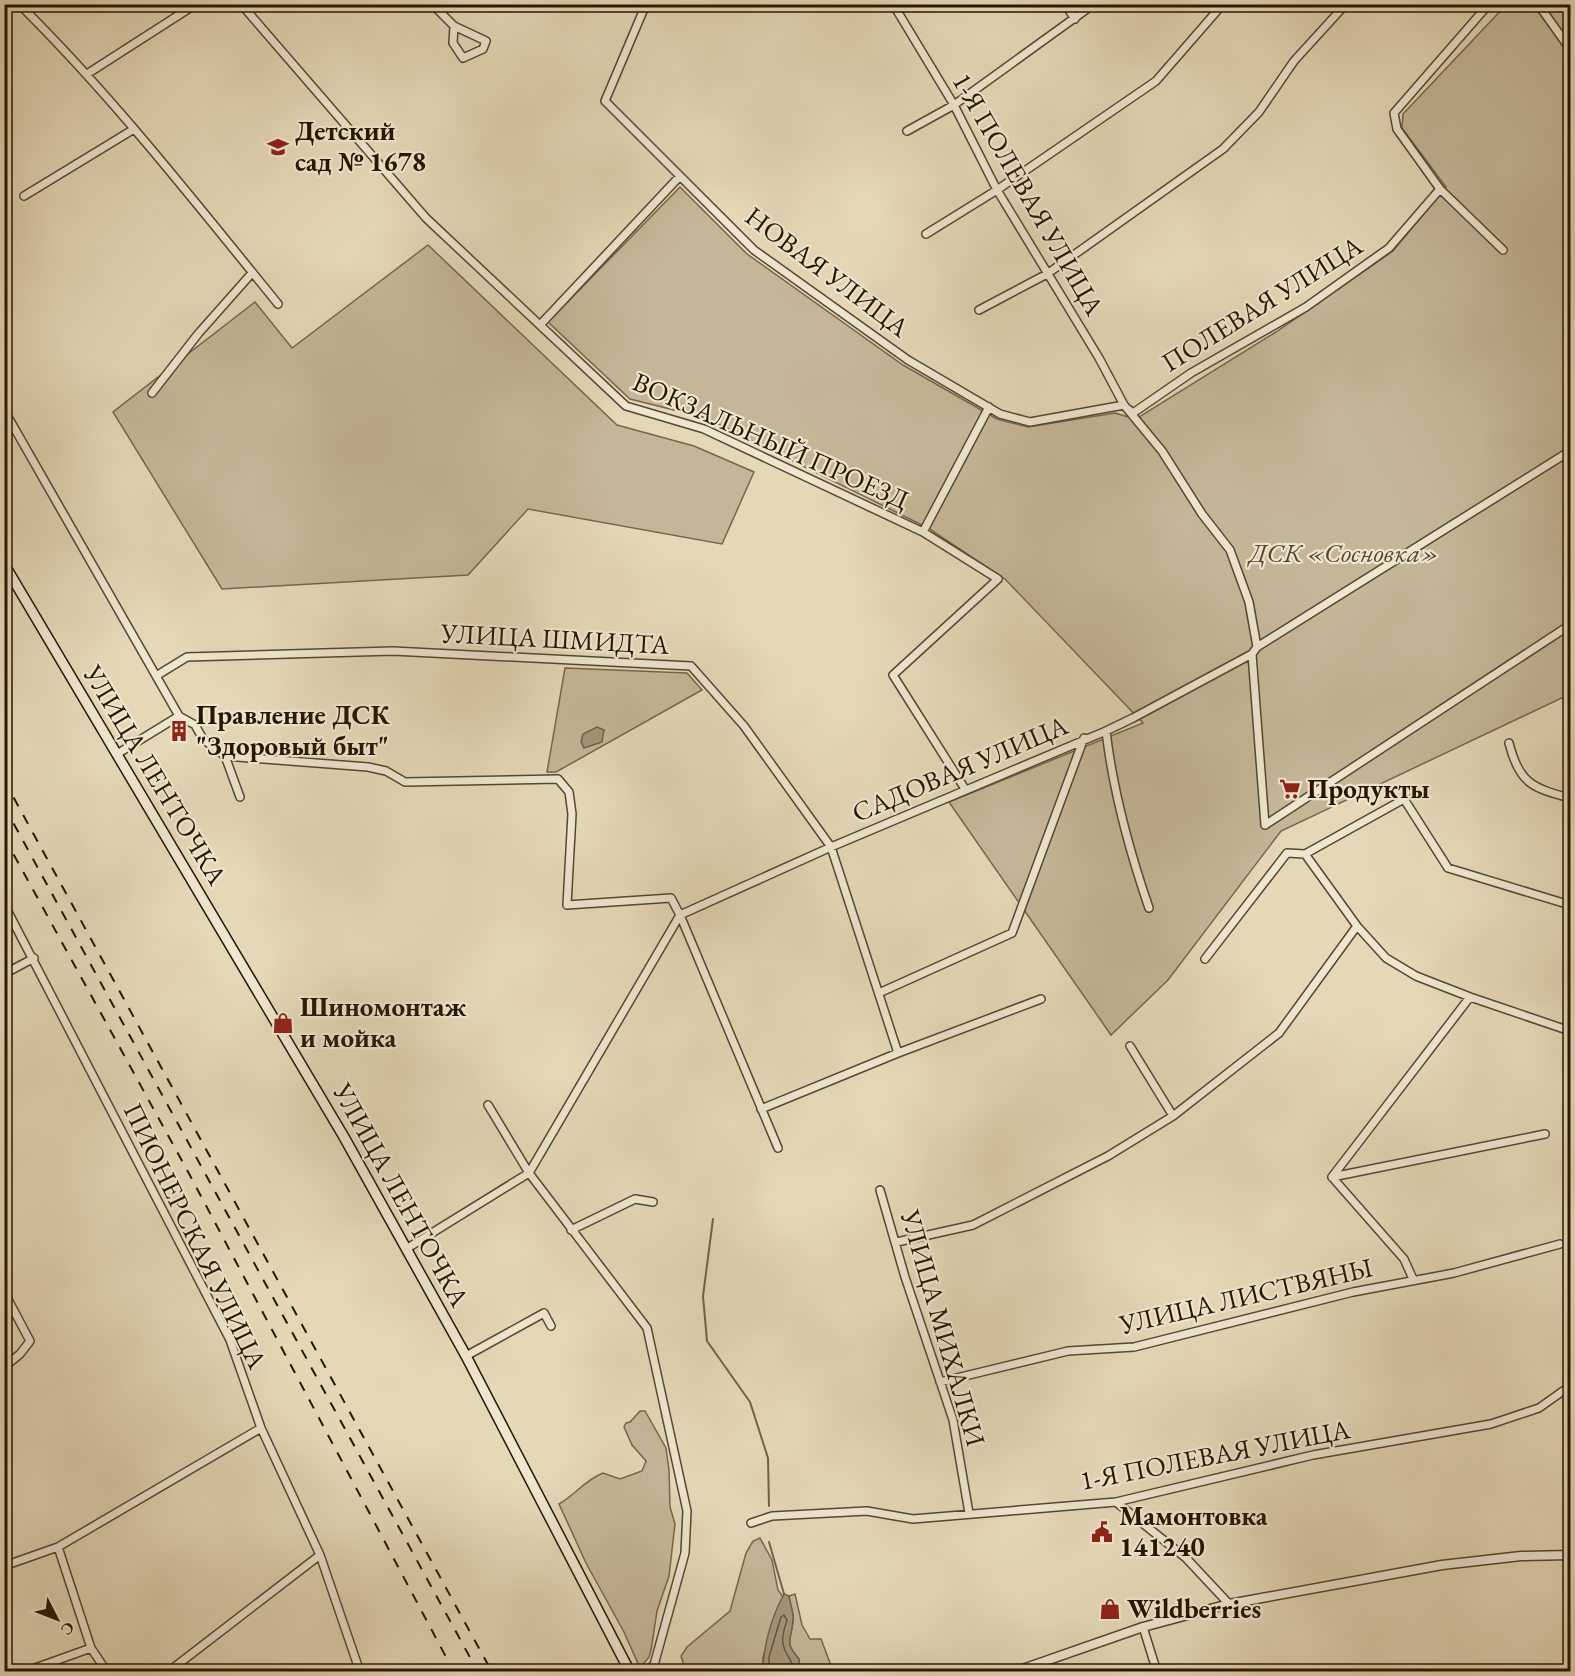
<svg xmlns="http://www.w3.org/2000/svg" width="1575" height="1676" font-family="'EB Garamond',serif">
<rect width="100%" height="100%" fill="#e4d8b7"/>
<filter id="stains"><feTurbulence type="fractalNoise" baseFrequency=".00333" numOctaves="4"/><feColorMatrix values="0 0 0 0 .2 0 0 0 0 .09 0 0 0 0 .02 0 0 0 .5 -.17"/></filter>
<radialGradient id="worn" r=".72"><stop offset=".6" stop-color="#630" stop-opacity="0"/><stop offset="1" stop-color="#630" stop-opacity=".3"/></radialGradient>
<path fill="#c4b798" stroke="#76664c" stroke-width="1.5" d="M1506 5H1570V694L1281 831 1168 980 1111 1035 949 802 1143 723 1005 579 928 528 706 418 630 399 548 322 680 187 747 254 903 365 997 419 1028 427 1115 413 1136 419 1276 332 1393 251 1446 187 1402 128 1403 114Z
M428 245 617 425 694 446 754 472 722 544 528 509 468 575 222 589 113 412 255 302 292 348Z
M565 668 687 673 702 690 556 772H547Z
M640 1411H645L666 1448 669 1470 670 1507 675 1524 669 1576 657 1611 651 1650 649 1657 640 1668 624 1632 586 1563 559 1504C575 1495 585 1480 603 1473L620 1479 642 1471 646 1461 632 1445 624 1427 626 1423 630 1422Z
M760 1538 772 1560 778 1590 783 1597 763 1657V1671H686L681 1656 687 1647 730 1611 746 1553 753 1541Z
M795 1594 802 1625 810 1639H821L833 1671H799V1659C783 1641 792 1640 793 1620 794 1613 790 1604 789 1596Z"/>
<path fill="#a49679" stroke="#726249" stroke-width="1.5" d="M597 727 604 730 602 742 584 748 581 742 583 734Z
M784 1594 789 1596C790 1604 794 1613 793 1620 792 1640 783 1641 799 1659V1671H763C763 1646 772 1616 784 1594Z"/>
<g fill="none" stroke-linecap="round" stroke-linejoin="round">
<path stroke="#66563c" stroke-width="1.5" d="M769 1672V1657L781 1617 784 1615 787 1620C785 1627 781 1637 783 1644 785 1657 793 1657 793 1672"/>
<path stroke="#726249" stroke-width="2" d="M713 1219 703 1296 707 1341 750 1402 768 1458 769 1506
M769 1542 784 1594"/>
<defs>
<path id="minor" d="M19 4C113 97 195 202 278 304
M241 4 426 218 626 406 704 429 923 532 998 579 893 675 965 789
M432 4 454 26 486 41 483 49 463 58 453 43 454 26
M646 4 605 101 754 250 908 360 1000 414 1030 422 1124 405
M893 4 954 105 997 190 1099 358 1124 405 1162 451 1202 514 1230 550 1249 602 1257 647 1252 654
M1065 4 1075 19
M1489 4 1394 113 1397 129 1440 189 1503 250
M1538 4 1570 49
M247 10 263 4
M87 74 196 4
M907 131 954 105 1094 4
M24 196 134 129
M926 234 997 190 1156 81 1223 4
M979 310 1047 274 1223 149 1259 112 1294 61 1346 4
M540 325 680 176
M152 393 198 334 252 273
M1128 409 1133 413 1191 373 1306 307 1389 248 1440 189
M4 410 179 716 195 725 203 739 225 756 240 797
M923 532 989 407
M1257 647 1570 451
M1252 654 1265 825 1570 625
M156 676 187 657 393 651 691 666 744 726 831 847 898 1053
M1106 731C1113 791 1129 850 1149 908
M1509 743C1519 783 1532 788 1570 798
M117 754 179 716
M225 756 368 767 386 771 405 782 558 779 569 792 572 814 567 905 671 898 680 915 778 1148
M1407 791 1404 799 1448 868 1570 905
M1305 854 1357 926 1386 958 1416 976 1470 997 1570 1031
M1305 854 1404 799
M4 904 230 1340 261 1428 320 1555 360 1672
M680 915 831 847 1106 731 1133 718 1252 654
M1205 959 1287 853 1305 854
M4 974 34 958
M879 993 1012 933 1084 738
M1130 1046 1173 1116
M488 1105 529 1173 647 1328 687 1511 685 1553 654 1665 645 1672
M761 1109 898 1053 1041 999
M1332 1177 1545 1134
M880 1190 905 1277 953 1420 969 1513
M571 1230 635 1199 653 1202
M897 1242 973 1225 1108 1156 1173 1116 1279 1033 1357 926
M406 1249 529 1173 680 915
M1413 1279 1404 1259 1332 1177 1470 997
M4 1292 30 1341 20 1354 4 1367
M466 1356 544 1313 551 1326
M940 1382 1068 1351 1134 1347 1353 1292 1454 1273 1560 1244
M1116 1502 1186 1558 1229 1604
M751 1523 772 1516 867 1511 913 1519 1116 1502 1313 1455 1491 1424 1539 1408 1570 1386
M58 1547 91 1648 107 1672
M4 1566 58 1547 261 1428
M1143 1627 1157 1672
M24 1672 91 1648
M168 1672 320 1555"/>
<path id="tertiary" d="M1014 1672 1143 1627 1229 1604 1442 1565 1521 1556 1570 1555"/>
<path id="secondary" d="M4 564 344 1137 466 1356 630 1672"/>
</defs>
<use href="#minor" stroke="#57462e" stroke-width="10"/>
<use href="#tertiary" stroke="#57462e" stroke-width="11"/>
<use href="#secondary" stroke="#281500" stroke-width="12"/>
<use href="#minor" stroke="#ede6d0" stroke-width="7"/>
<use href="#tertiary" stroke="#ede6d0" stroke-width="8"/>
<use href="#secondary" stroke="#ede6d0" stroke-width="9"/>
<path stroke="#281500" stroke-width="2" stroke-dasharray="10 10" stroke-linecap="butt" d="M4 780 492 1672
M4 806 478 1672
M4 837 186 1168 454 1672"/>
</g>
<defs>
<symbol id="school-bare" viewBox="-9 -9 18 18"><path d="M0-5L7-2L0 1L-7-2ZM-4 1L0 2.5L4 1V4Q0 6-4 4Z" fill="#8f2418" stroke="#ede6d0" stroke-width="2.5" paint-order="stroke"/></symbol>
<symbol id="building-bare" viewBox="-9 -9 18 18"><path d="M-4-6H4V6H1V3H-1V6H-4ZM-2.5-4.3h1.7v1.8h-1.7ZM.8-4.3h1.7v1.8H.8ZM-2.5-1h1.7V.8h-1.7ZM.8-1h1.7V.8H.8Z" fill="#8f2418" stroke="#ede6d0" stroke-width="2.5" paint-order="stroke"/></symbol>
<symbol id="supermarket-bare" viewBox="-9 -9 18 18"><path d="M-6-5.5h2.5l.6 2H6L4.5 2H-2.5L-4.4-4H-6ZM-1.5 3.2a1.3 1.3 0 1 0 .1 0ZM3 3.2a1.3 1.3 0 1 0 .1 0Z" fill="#8f2418" stroke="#ede6d0" stroke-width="2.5" paint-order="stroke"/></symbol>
<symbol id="shop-bare" viewBox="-9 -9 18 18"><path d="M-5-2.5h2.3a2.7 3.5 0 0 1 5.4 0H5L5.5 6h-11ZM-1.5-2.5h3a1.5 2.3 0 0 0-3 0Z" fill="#8f2418" stroke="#ede6d0" stroke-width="2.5" paint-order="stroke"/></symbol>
<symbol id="civic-bare" viewBox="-9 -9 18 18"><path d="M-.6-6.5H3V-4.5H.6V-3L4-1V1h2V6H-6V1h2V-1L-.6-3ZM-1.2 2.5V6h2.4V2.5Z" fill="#8f2418" stroke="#ede6d0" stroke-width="2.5" paint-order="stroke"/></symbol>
</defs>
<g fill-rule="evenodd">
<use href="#school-bare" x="263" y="132" width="30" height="30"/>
<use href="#building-bare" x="164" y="716" width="30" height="30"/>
<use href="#supermarket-bare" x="1275" y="774" width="30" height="30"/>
<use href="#shop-bare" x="268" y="1008" width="30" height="30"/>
<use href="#civic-bare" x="1087" y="1517" width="30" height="30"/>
<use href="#shop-bare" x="1095" y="1594" width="30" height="30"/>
</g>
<g text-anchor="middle" stroke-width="4.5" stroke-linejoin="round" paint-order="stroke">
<g font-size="27" font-weight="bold" fill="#281500" stroke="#ede6d0" text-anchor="start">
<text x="295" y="140">Детский<tspan x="295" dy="31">сад № 1678</tspan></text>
<text x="196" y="724">Правление ДСК<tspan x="196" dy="31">"Здоровый быт"</tspan></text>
<text x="1307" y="798">Продукты</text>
<text x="300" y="1016">Шиномонтаж<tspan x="300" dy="31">и мойка</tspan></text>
<text x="1119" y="1525">Мамонтовка<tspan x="1119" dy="31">141240</tspan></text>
<text x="1127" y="1618">Wildberries</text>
</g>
<g font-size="27" fill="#281500" stroke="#ede6d0">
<text transform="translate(1028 194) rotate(60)" y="9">1-Я ПОЛЕВАЯ УЛИЦА</text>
<text transform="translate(827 272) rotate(37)" y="9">НОВАЯ УЛИЦА</text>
<text transform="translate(1262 304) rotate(-32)" y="9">ПОЛЕВАЯ УЛИЦА</text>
<text transform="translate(771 441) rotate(24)" y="9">ВОКЗАЛЬНЫЙ ПРОЕЗД</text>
<text transform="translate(555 639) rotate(3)" y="9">УЛИЦА ШМИДТА</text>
<text transform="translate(960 769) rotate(-23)" y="9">САДОВАЯ УЛИЦА</text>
<text transform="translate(155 775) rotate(59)" y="9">УЛИЦА ЛЕНТОЧКА</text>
<text transform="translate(401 1195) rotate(61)" y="9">УЛИЦА ЛЕНТОЧКА</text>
<text transform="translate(195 1236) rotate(64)" y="9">ПИОНЕРСКАЯ УЛИЦА</text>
<text transform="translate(1246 1296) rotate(-13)" y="9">УЛИЦА ЛИСТВЯНЫ</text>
<text transform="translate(943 1328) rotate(74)" y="9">УЛИЦА МИХАЛКИ</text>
<text transform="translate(1215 1455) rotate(-11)" y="9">1-Я ПОЛЕВАЯ УЛИЦА</text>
</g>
<g font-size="27" font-style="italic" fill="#57462e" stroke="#ede6d0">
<text x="1344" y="562">ДСК «Сосновка»</text>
</g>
</g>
<rect width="1575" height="1676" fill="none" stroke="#e4d8b7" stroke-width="24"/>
<rect x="6" y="6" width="1563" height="1664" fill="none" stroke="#281500" stroke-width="3"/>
<rect x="12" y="12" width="1551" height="1652" fill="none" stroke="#281500" stroke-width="1.5"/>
<g transform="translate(57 1619) rotate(132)" stroke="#ede6d0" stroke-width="4.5" paint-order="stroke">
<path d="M0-4.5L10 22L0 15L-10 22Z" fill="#281500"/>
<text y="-9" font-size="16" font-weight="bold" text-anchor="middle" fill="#281500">С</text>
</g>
<rect width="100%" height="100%" filter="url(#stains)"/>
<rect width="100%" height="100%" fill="url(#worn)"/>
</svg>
